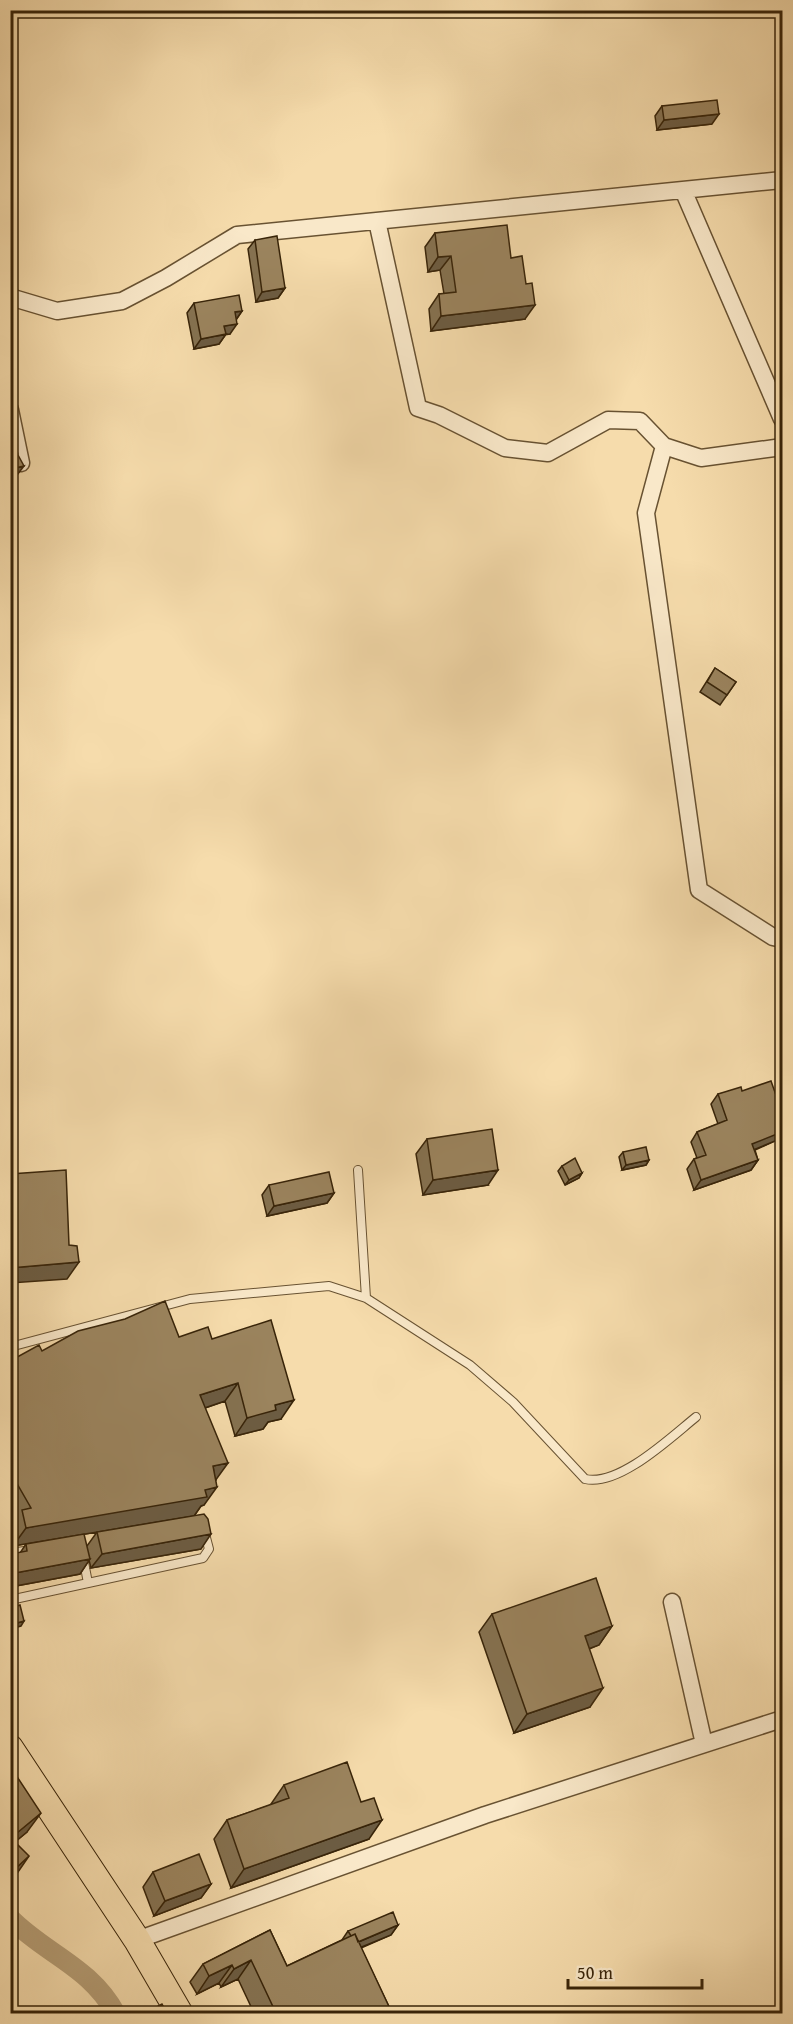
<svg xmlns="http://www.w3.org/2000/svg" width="793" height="2024" font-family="'Gentium Book Plus',serif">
<rect width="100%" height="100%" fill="#f6dcac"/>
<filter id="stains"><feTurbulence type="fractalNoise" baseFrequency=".00333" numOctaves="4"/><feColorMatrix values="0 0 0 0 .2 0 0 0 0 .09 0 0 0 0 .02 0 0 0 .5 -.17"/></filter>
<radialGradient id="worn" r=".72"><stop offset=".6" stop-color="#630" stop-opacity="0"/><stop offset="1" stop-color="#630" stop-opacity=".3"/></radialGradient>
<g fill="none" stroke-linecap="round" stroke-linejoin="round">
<path stroke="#b59d75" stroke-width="20" d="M10 1918C45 1954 90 1966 116 2014"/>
<defs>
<path id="service" d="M358 1170 366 1298
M10 1347 190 1299 329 1286 366 1298 470 1365 513 1402 585 1479C619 1487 671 1437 696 1417
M10 1553 32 1550
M83 1557 88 1583
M10 1600 203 1558 209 1549 204 1530"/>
<path id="minor" d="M683 190 782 419
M377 221 418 408 439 415 505 448 548 453 608 420 640 421 664 446 646 513 699 890 773 937 782 939
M10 297 57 311 122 301 166 278 237 235 782 180
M10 410 21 463
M664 446 701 458 782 447
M672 1602 704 1744
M137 1940 485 1815 782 1719"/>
<path id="primary" d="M10 1748 137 1940 180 2014"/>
</defs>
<use href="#service" stroke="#685232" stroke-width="10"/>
<use href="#minor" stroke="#685232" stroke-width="19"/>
<use href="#primary" stroke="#382409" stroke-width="28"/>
<use href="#service" stroke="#f9e8c9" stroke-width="8"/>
<use href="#minor" stroke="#f9e8c9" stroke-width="16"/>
<use href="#primary" stroke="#f6dcac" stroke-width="26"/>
</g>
<path fill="#857251" stroke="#382409" stroke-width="1.5" d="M662 106 712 124 657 130 655 116Z
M435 233 511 258 525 319 431 331 429 309 439 294H444L440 270 428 272 425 247Z
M255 240 285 288 278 298 256 302 248 249Z
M194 303 242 311 236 320 230 334H226L219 344 194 349 187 313Z
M715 668 736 682 720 705 700 692Z
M742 1091 783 1115V1131L775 1141 755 1150 758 1160 751 1170 694 1190 687 1169 694 1159 697 1158 691 1142 697 1132 718 1124 711 1104 718 1094Z
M427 1139 488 1185 423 1195 416 1154Z
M623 1152 649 1160 646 1165 622 1170 619 1157Z
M562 1166 582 1173 579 1178 565 1185 558 1171Z
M269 1185 334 1193 327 1203 267 1216 262 1195Z
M179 1337 212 1339 281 1419 268 1422 263 1429 235 1436 225 1401 205 1408 216 1480 204 1505 201 1506 194 1516 13 1546 10 1533V1526L15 1521 10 1513V1361L42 1351Z
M97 1532 201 1549 91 1568 89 1560 80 1574 10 1587V1555L20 1553 26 1544 87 1546Z
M492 1614 612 1626 599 1645 589 1649 590 1707 514 1733 479 1632Z
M10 1766 27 1832 15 1842 16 1875 10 1879Z
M284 1785 361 1802 369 1839 231 1888 214 1839 227 1820 271 1805V1804Z
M153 1872 211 1884 201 1898 154 1916 143 1887Z
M398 1925 391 1935 361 1948 392 2013H254L238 1979 221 1987 219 1983 197 1994 190 1982 203 1964 270 1930 287 1966 342 1940 348 1931Z"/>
<path fill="#6c5c42" stroke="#382409" stroke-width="1.5" d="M719 114 712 124 657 130 664 120Z
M451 256 440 270 428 272 438 257Z
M285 288 278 298 256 302 262 292Z
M535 305 525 319 431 331 441 316Z
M242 311 235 321V312Z
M237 324 230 334 217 336 224 326Z
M226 334 219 344 194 349 201 339Z
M24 466 17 475 10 477V469Z
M781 1127H783V1131L775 1141 746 1153 752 1144Z
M649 1160 646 1165 622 1170 626 1165Z
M758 1160 751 1170 694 1190 701 1180Z
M498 1170 488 1185 423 1195 433 1180Z
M582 1173 579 1178 565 1185 569 1180Z
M334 1193 327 1203 267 1216 274 1206Z
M79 1262 67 1279 10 1283V1268Z
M238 1383 225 1401 187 1414 200 1395Z
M294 1400 281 1419 268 1422 263 1429 235 1436 247 1418 275 1405Z
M228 1463 215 1481 213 1466Z
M217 1487 204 1505 201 1506 194 1516 13 1546 26 1528Z
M211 1534 201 1549 91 1568 102 1554Z
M90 1559 80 1574 10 1587V1579L15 1573Z
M24 1621 21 1626 10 1629V1625Z
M612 1626 599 1645 572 1655 585 1636Z
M603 1688 590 1707 514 1733 527 1714Z
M41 1813 27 1832 10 1846V1838Z
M382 1820 369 1839 231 1888 244 1869Z
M29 1856 16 1875 10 1879V1875L15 1869Z
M211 1884 201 1898 154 1916 165 1901Z
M398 1925 391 1935 347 1953 354 1944Z
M251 1960 238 1979 221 1987 234 1969Z
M232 1965 219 1983 197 1994 209 1976Z"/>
<path fill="#9b845e" stroke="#382409" stroke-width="1.5" d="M717 100 719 114 664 120 662 106Z
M507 225 511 258 522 256 526 284 532 283 535 305 441 316 439 294 456 292 451 256 438 257 435 233Z
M277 236 285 288 262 292 255 240Z
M239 295 242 311 235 312 237 324 224 326 226 334 201 339 194 303Z
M10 419 18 455 24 466 10 469Z
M715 668 736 682 727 695 707 682Z
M771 1081 783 1115V1127H781L782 1132 752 1144 758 1160 701 1180 694 1159 706 1155 697 1132 727 1120 718 1094 741 1087 742 1091Z
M492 1129 498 1170 433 1180 427 1139Z
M646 1147 649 1160 626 1165 623 1152Z
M575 1158 582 1173 569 1180 562 1166Z
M66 1170 69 1245 77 1246 79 1262 10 1268V1174Z
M329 1172 334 1193 274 1206 269 1185Z
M165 1301 179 1337 208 1327 212 1339 271 1320 294 1400 275 1405 276 1410 247 1418 238 1383 200 1395 228 1463 213 1466 217 1487 205 1490 207 1497 26 1528 22 1510 31 1508 12 1475 10 1476V1361L39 1345 42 1351 78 1331 125 1319Z
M204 1514 208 1519 211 1534 102 1554 97 1532Z
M84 1534 90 1559 15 1573 11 1554 27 1551 26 1544Z
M596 1578 612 1626 585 1636 603 1688 527 1714 492 1614Z
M20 1605 24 1621 10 1625V1608Z
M347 1762 361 1802 374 1798 382 1820 244 1869 227 1820 289 1798 284 1785Z
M10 1766 41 1813 11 1838 29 1856 15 1869 10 1864Z
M199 1854 211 1884 165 1901 153 1872Z
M393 1912 398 1925 358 1942 355 1934 351 1936 348 1931Z
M270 1930 287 1966 355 1934 392 2013H276L251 1960 234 1969 232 1965 209 1976 203 1964Z
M162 2004 167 2013H151L149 2011Z"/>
<rect width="793" height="2024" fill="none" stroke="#f6dcac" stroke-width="36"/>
<rect x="12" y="12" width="769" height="2000" fill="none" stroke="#382409" stroke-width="3"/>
<rect x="18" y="18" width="757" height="1988" fill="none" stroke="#382409" stroke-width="1.5"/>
<path d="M568 1979v9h134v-9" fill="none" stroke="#382409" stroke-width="3"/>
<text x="577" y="1979" font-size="18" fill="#382409" stroke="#f9e8c9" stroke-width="4.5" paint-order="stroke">50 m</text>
<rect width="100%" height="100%" filter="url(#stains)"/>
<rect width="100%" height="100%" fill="url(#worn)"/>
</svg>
